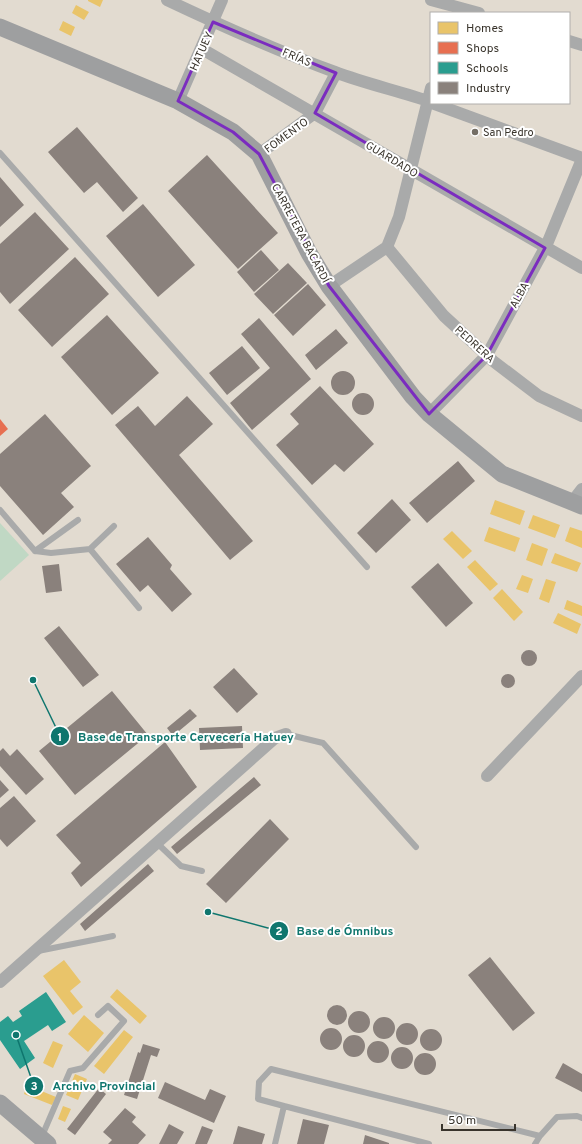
<svg xmlns="http://www.w3.org/2000/svg" width="582" height="1144" font-family="Overpass,sans-serif">
<rect width="100%" height="100%" fill="#e2dbd0"/>
<path fill="#c0d8c4" d="M0 523 29 555 0 581Z"/>
<path fill="#e9c46a" d="M88 0H103L100 7 88 1Z
M76 5 89 12 84 20 72 13Z
M63 21 75 27 71 36 59 30Z
M495 500 525 511 520 525 490 514Z
M533 515 560 525 555 538 528 528Z
M489 527 520 538 515 552 484 541Z
M570 527 582 531V548L565 541Z
M452 531 472 551 463 559 443 539Z
M532 543 548 549 542 566 526 560Z
M555 553 581 563 577 572 551 563Z
M475 560 498 584 490 591 467 567Z
M522 575 533 579 528 593 516 589Z
M546 579 556 582 549 603 539 599Z
M502 589 523 612 514 621 493 598Z
M567 600 582 606V616L564 609Z
M558 613 581 624 577 634 553 623Z
M64 960 81 982 70 991 83 1007 73 1015 43 976Z
M117 989 147 1016 140 1024 110 997Z
M84 1015 104 1033 88 1052 68 1034Z
M124 1030 133 1037 104 1074 94 1066Z
M53 1041 63 1045 53 1068 43 1063Z
M75 1074 87 1079 78 1100 66 1095Z
M27 1085 56 1097 52 1105 24 1094Z
M63 1106 71 1109 65 1122 58 1119Z"/>
<path fill="#e76f51" d="M0 419 8 429 0 436Z"/>
<path fill="#2a9d8f" d="M46 992 66 1022 52 1031 48 1025 24 1041 35 1058 20 1069 0 1040V1022L8 1016 13 1022 22 1016 19 1011Z"/>
<path fill="#8a817c" d="M77 127 138 198 123 212 97 182 84 193 48 152Z
M207 155 278 233 238 269 168 191Z
M0 177 24 205 0 227Z
M143 204 195 265 158 297 106 236Z
M35 212 69 249 10 304 0 292V244Z
M261 250 279 270 254 292 237 272Z
M75 257 109 294 52 347 18 310Z
M288 263 307 283 273 314 254 294Z
M308 284 326 305 293 336 274 315Z
M107 315 159 373 112 415 61 357Z
M259 318 311 379 252 430 230 403 270 368 241 334Z
M336 329 348 343 316 370 305 355Z
M242 346 260 368 227 395 209 373Z
M331 383a12 12 0 1 1 24 0a12 12 0 1 1-24 0Z
M320 386 374 444 344 472 335 464 312 485 276 445 299 424 290 414Z
M352 404a11 11 0 1 1 22 0a11 11 0 1 1-22 0Z
M187 396 213 424 179 455 253 541 230 560 115 425 138 406 155 426Z
M45 414 91 466 61 493 74 507 43 535 0 486V454Z
M458 461 475 481 427 523 409 503Z
M392 499 411 520 376 553 357 533Z
M148 537 172 565 170 569 192 594 172 612 148 585 140 592 116 564Z
M438 563 473 603 446 627 411 587Z
M59 564 62 591 46 593 42 566Z
M59 626 99 675 83 687 44 638Z
M521 658a8 8 0 1 1 16 0a8 8 0 1 1-16 0Z
M234 668 258 694 237 713 213 687Z
M501 681a7 7 0 1 1 14 0a7 7 0 1 1-14 0Z
M112 691 148 735 75 795 39 751Z
M190 709 197 716 173 736 167 728Z
M242 726 243 748 200 750 199 728Z
M165 742 197 787 81 887 71 873 81 863 56 835Z
M3 748 10 756 17 749 44 779 26 795 0 766V751Z
M254 777 261 785 177 854 171 847Z
M0 780 9 790 0 798Z
M14 796 36 821 7 847 0 839V808Z
M270 819 289 839 226 903 206 884Z
M148 864 154 871 85 931 80 924Z
M490 957 535 1013 513 1031 468 975Z
M327 1015a10 10 0 1 1 20 0a10 10 0 1 1-20 0Z
M348 1022a11 11 0 1 1 22 0a11 11 0 1 1-22 0Z
M373 1028a11 11 0 1 1 22 0a11 11 0 1 1-22 0Z
M396 1034a11 11 0 1 1 22 0a11 11 0 1 1-22 0Z
M320 1039a11 11 0 1 1 22 0a11 11 0 1 1-22 0Z
M420 1040a11 11 0 1 1 22 0a11 11 0 1 1-22 0Z
M343 1046a11 11 0 1 1 22 0a11 11 0 1 1-22 0Z
M367 1052a11 11 0 1 1 22 0a11 11 0 1 1-22 0Z
M143 1044 160 1049 157 1057 151 1055 137 1099 124 1095 138 1052 140 1053Z
M391 1058a11 11 0 1 1 22 0a11 11 0 1 1-22 0Z
M414 1064a11 11 0 1 1 22 0a11 11 0 1 1-22 0Z
M563 1063 582 1074V1092L555 1078Z
M165 1082 205 1100 210 1089 226 1096 214 1123 158 1098Z
M99 1088 106 1094 75 1135 67 1129Z
M125 1108 136 1117 132 1122 146 1135 138 1144H108L112 1140 103 1132Z
M303 1119 329 1125 324 1144H297Z
M169 1124 184 1132 177 1144H159Z
M202 1126 213 1130 207 1144H195Z
M238 1126 265 1134 262 1144H233Z
M365 1135 389 1143V1144H363Z"/>
<g fill="none" stroke-linecap="round" stroke-linejoin="round">
<path stroke="#a9aaaa" stroke-width="6" d="M0 153 367 567
M0 510 35 551 78 520
M90 549 139 608
M35 551 51 553 90 549 114 526
M286 734 323 743 416 847
M157 843 181 866 202 871
M38 951 113 936
M284 1106 258 1099 259 1082 271 1069 540 1136 557 1117 577 1116 582 1118
M42 1136 70 1071 83 1068 124 1021 108 1006 98 1015
M275 1144 284 1106 429 1144
M535 1144 540 1136"/>
<path stroke="#a9aaaa" stroke-width="12" d="M167 0C222 26 278 51 335 72 366 84 400 91 431 102
M431 0 479 13
M569 41 582 45
M202 49 582 268
M178 101 222 0
M432 103 582 158
M259 154 315 113 336 73
M387 247 444 316 493 361 539 396 582 416
M329 286 387 247 399 217 431 88
M429 414 487 355 547 244 582 159
M572 502 582 489
M487 776 582 676
M0 982 275 738 286 734"/>
<path stroke="#9e9fa0" stroke-width="17" d="M0 27 178 101 233 132 259 154 309 253 329 286 413 397 429 414 502 474 582 506
M0 1103 48 1144"/>
</g>
<path fill="none" stroke="#7b2cbf" stroke-width="3" stroke-linejoin="round" d="M213 22 336 73 315 113 545 248 487 355 429 414 329 286 259 154 233 132 178 101Z"/>
<circle fill="#746e65" stroke="#fff" stroke-width="1.5" cx="475" cy="132" r="4"/>
<g text-anchor="middle" stroke-width="4" stroke-linejoin="round" paint-order="stroke">
<g font-size="11" fill="#39342c" stroke="#fff">
<text transform="translate(201 51) rotate(-66)" y="4">HATUEY</text>
<text transform="translate(297 57) rotate(23)" y="4">FRÍAS</text>
<text transform="translate(286 135) rotate(-36)" y="4">FOMENTO</text>
<text transform="translate(392 159) rotate(31)" y="4">GUARDADO</text>
<text transform="translate(301 233) rotate(62)" y="4">CARRETERA BACARDÍ</text>
<text transform="translate(519 295) rotate(-61)" y="4">ALBA</text>
<text transform="translate(475 344) rotate(42)" y="4">PEDRERA</text>
</g>
<g font-size="11" fill="#39342c" stroke="#fff" text-anchor="start">
<text x="483" y="136">San Pedro</text>
</g>
</g>
<path fill="none" stroke="#0f766e" stroke-width="1.5" d="M33 680L60 736M208 912L279 931M16 1035L34 1086"/>
<g fill="#0f766e" stroke="#fff" stroke-width="1.5">
<circle cx="33" cy="680" r="4"/>
<circle cx="208" cy="912" r="4"/>
<circle cx="16" cy="1035" r="4"/>
<circle cx="60" cy="736" r="10"/>
<circle cx="279" cy="931" r="10"/>
<circle cx="34" cy="1086" r="10"/>
</g>
<g font-size="12" text-anchor="middle" font-weight="bold" fill="#fff">
<text x="60" y="741">1</text>
<text x="279" y="935">2</text>
<text x="34" y="1090">3</text>
</g>
<g font-size="12" text-anchor="middle" font-weight="bold" fill="#0f766e" stroke="#fff" stroke-width="4" stroke-linejoin="round" paint-order="stroke">
<text x="186" y="741">Base de Transporte Cervecería Hatuey</text>
<text x="345" y="935">Base de Ómnibus</text>
<text x="104" y="1090">Archivo Provincial</text>
</g>
<rect x="430" y="12" width="140" height="92" fill="#ffffff" stroke="#b0aeab"/>
<rect x="438" y="22" width="20" height="12" fill="#e9c46a" stroke="#b0aeab"/>
<text x="466" y="32" font-size="12" fill="#39342c">Homes</text>
<rect x="438" y="42" width="20" height="12" fill="#e76f51" stroke="#b0aeab"/>
<text x="466" y="52" font-size="12" fill="#39342c">Shops</text>
<rect x="438" y="62" width="20" height="12" fill="#2a9d8f" stroke="#b0aeab"/>
<text x="466" y="72" font-size="12" fill="#39342c">Schools</text>
<rect x="438" y="82" width="20" height="12" fill="#8a817c" stroke="#b0aeab"/>
<text x="466" y="92" font-size="12" fill="#39342c">Industry</text>
<path d="M442 1124v6h73v-6" fill="none" stroke="#39342c" stroke-width="2"/>
<text x="448" y="1124" font-size="12" fill="#39342c" stroke="#ffffff" stroke-width="3" paint-order="stroke">50 m</text>
</svg>
